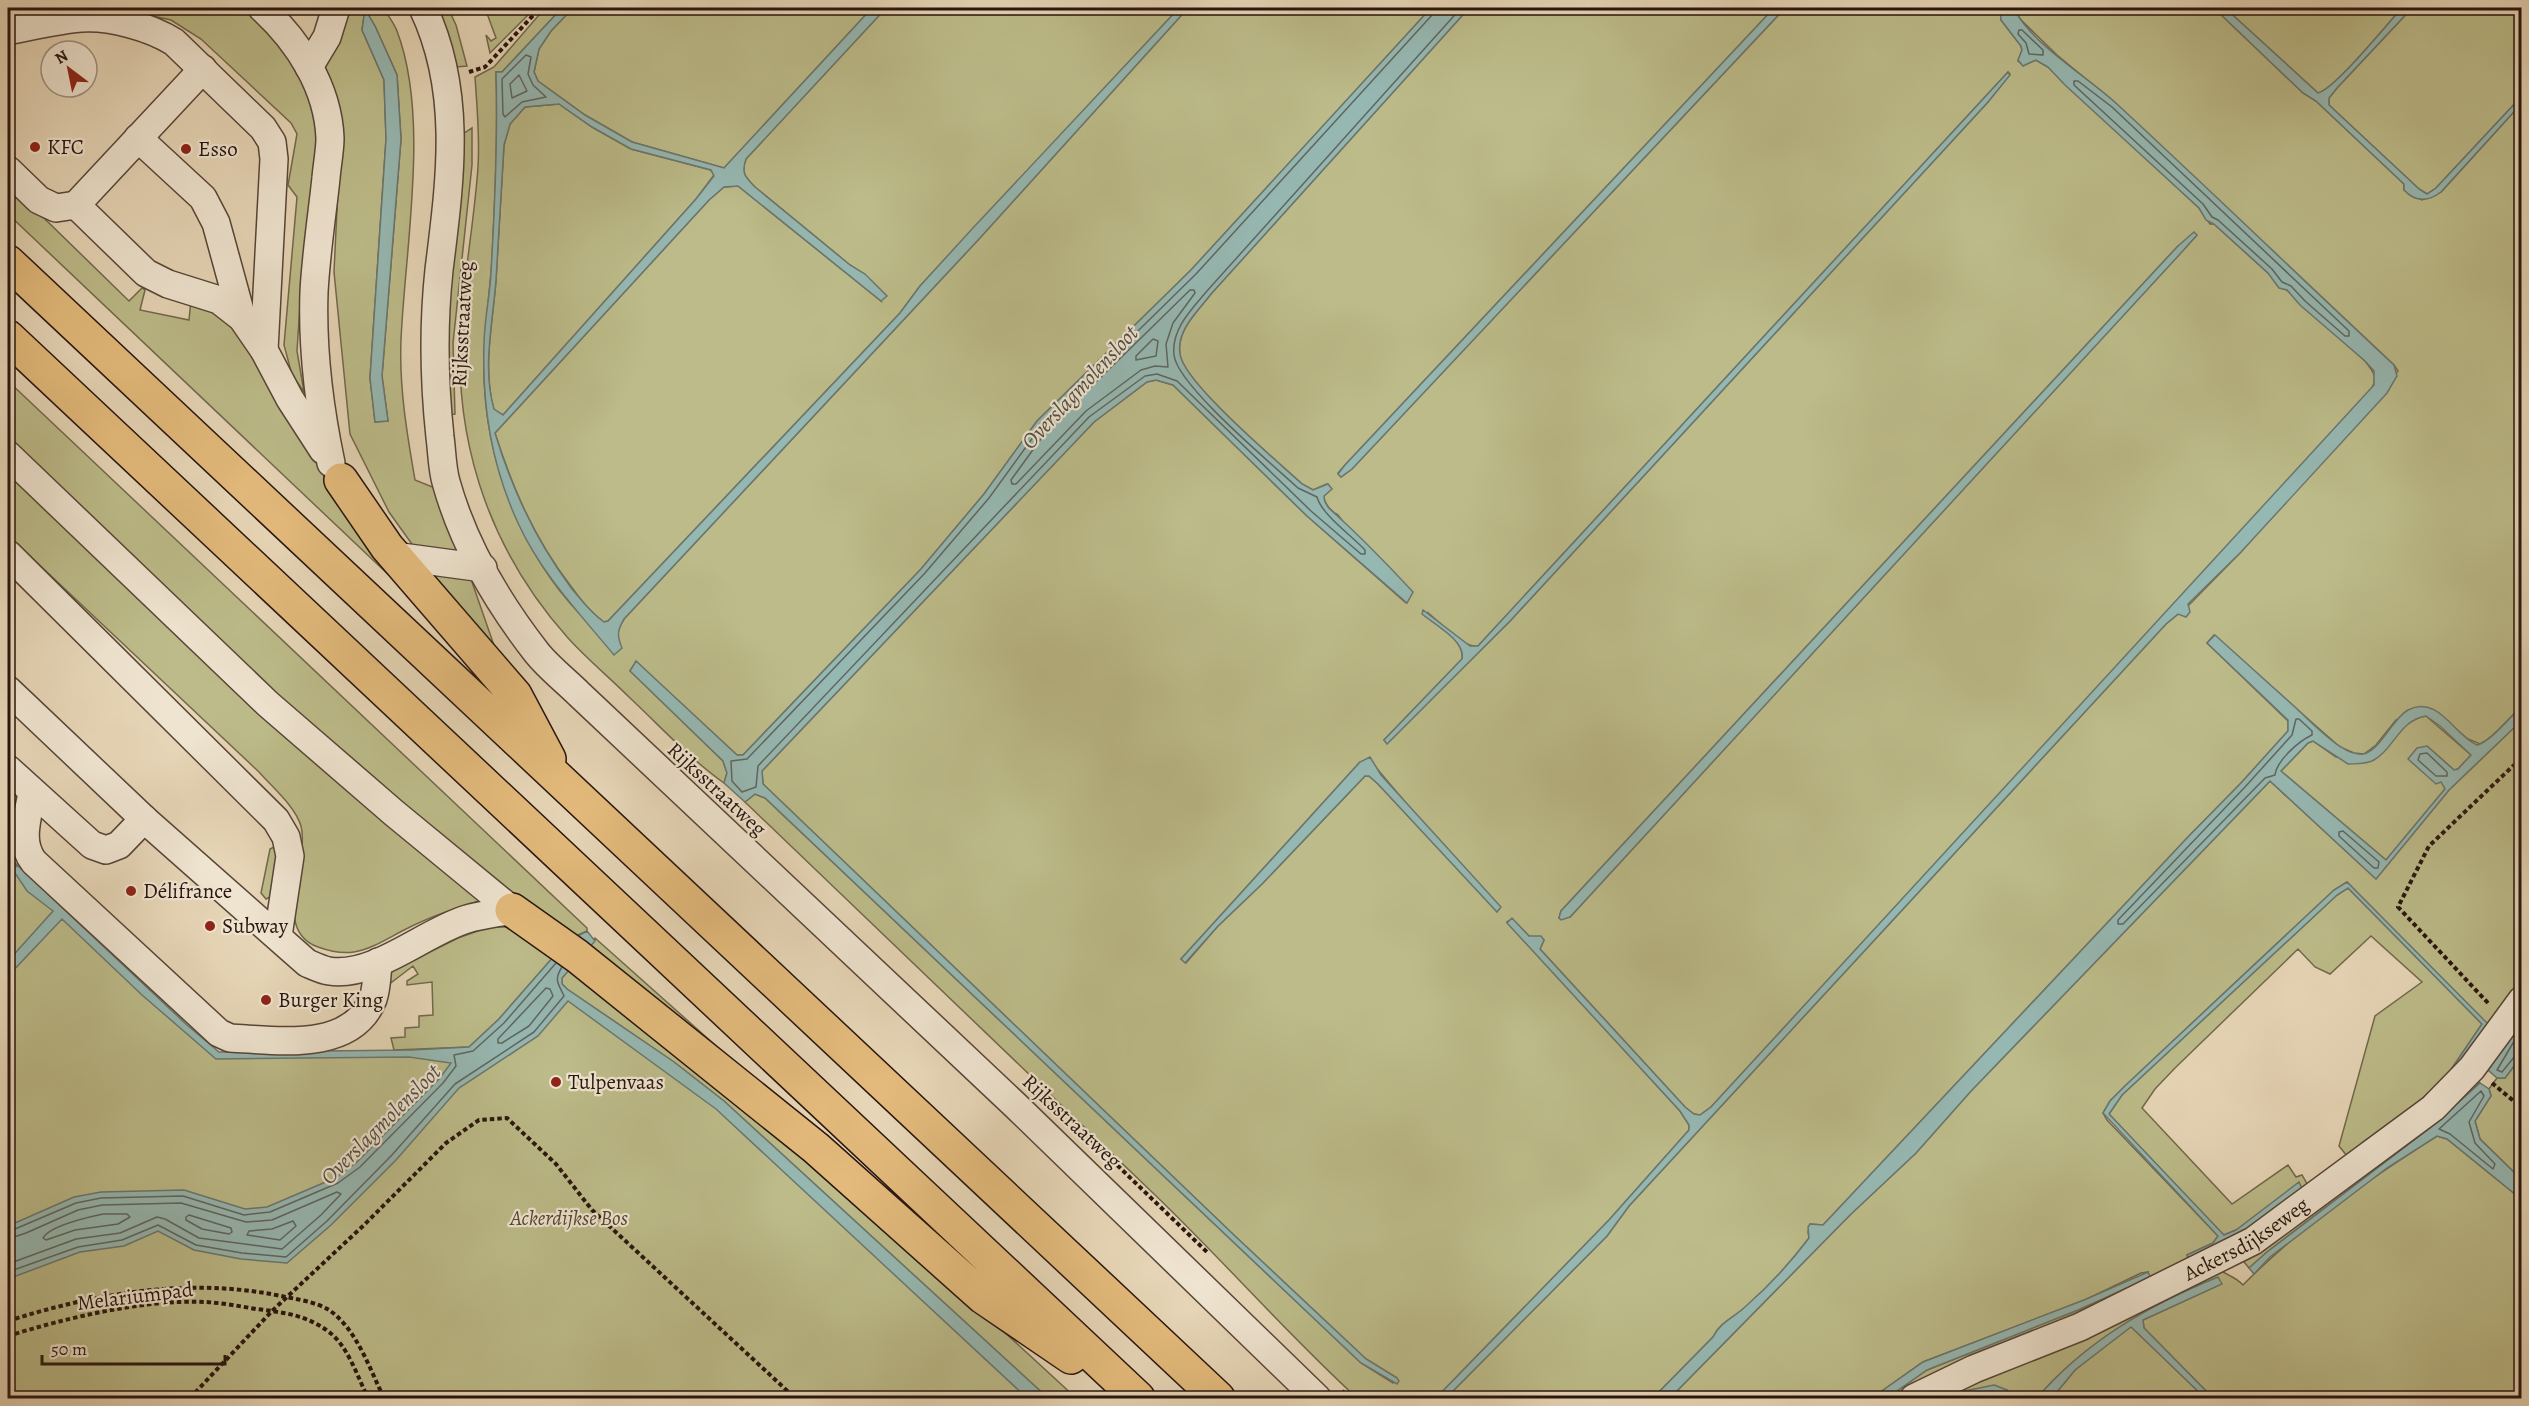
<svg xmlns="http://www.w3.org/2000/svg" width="2529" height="1406" font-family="Alegreya,serif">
<rect width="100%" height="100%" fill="#e6d5b6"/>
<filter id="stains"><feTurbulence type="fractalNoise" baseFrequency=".00333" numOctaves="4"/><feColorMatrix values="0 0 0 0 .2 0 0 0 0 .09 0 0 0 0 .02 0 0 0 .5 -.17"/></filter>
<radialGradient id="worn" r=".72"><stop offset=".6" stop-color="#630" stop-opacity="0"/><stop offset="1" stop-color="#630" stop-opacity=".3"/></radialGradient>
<path fill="#bcbb89" stroke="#72684c" stroke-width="1.5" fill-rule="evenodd" d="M8 8H252L297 61 321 137 301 289 297 351 304 392 292 375 284 345 297 197 288 185 297 134 291 123 201 39 171 20 135 12 83 9 8 15Z
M345 8H383C388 15 394 23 397 31 430 118 405 247 401 340 399 387 407 434 415 480L440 490 497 654 452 600 389 512 350 434 334 272 341 124 322 67ZM365 10 375 26 397 75 401 139 382 376 388 421 375 422 370 378 386 139 384 80 362 30Z
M434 8H448L456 25 467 66 456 67Z
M485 8H535L490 53 486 35 491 41 496 38Z
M545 8H562L502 72H496C498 135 495 196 492 259 489 304 481 349 485 395 491 473 525 556 579 613 589 623 605 630 617 637L618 629 624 619 979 239 1188 8H1431L1191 270 1037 421 984 494 921 569 743 755H737L636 662 630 671 723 761 727 773 724 783C690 759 661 727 630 698 610 678 587 659 568 638 494 555 457 454 460 343 462 284 474 226 478 167 480 137 477 107 475 77L494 67Z
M573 8H872L724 168 632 142 585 115 538 81 534 72 539 49 551 31Z
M886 8H1179L920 286 900 313 608 621 604 622C589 612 580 598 570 585 534 538 513 489 495 433L709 200 724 187 738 186 881 301C874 283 866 275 850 265L755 187C745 177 741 173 746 159Z
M1469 8H1774L1345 465 1338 473 1341 477 1352 469 1785 8H2000L2001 20 2021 46 2022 50 2018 61 2023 65 2036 60 2048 67 2199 208 2210 224H2214L2365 361C2374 372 2379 378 2370 391L1711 1107 1700 1115 1694 1114 1685 1107 1540 949 1544 940 1529 936 1512 919 1507 922 1680 1111 1689 1125V1130L1609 1220 1436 1398H1357C1286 1333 1223 1260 1153 1193L745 802 755 794 765 798 1361 1363 1393 1383 1397 1378 1366 1359 1236 1237 763 784 762 771 1094 422 1147 382 1156 380 1173 385 1307 516 1406 603 1338 515C1332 512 1324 504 1324 496L1331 489 1327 484 1313 490 1302 484C1277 461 1183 382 1180 354 1176 331 1198 311 1211 294ZM2008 72 2010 74 1988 102 1511 620 1387 743 1384 740 1462 659C1465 642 1438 623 1427 612 1439 621 1464 649 1478 646ZM2197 235 1570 917 1559 918 1561 911 2178 246ZM1360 762 1373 764 1497 911 1378 784 1369 776H1365L1262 884 1218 926 1186 963 1181 959Z
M2017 8H2214L2303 93 2316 101 2404 184V190L2422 200 2441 192 2521 104V707C2507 719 2496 736 2480 744L2468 739 2433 710 2396 720 2376 745 2364 754 2354 753 2340 747 2316 726 2214 635 2207 643 2288 721V731L2241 783 2188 837 1823 1225 1810 1224 1808 1232 1809 1238C1791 1262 1769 1286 1747 1306 1735 1317 1720 1322 1713 1337L1653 1398H1446L1607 1236 1629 1206 2166 624 2187 607 2241 552 2398 371 2394 365 2115 103 2057 55 2020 19 2016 10Z
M2225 8H2402C2387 24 2335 89 2318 93Z
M2412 8H2521V97L2436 188 2427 194 2419 189 2329 105V98L2337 88Z
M559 104 592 127 631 149 711 170 714 175 696 199 503 415 494 410C482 368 493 322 496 280 499 235 501 190 504 145L510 124 525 107Z
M472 128V165L453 343 455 414 448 415 445 343 463 134Z
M8 183 129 301 142 288 145 290 140 310 189 320 191 300 228 319 244 341 330 486 413 598 8 214Z
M8 381 587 928V931L571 938 415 822 8 448Z
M8 468 489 898C461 906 434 915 408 928 391 936 373 949 354 952 341 954 329 951 318 947 270 930 310 861 301 826 295 806 273 788 259 772L31 557 8 539Z
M2426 716 2471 755 2458 769 2454 770 2427 746 2445 789 2386 860 2281 771 2308 743 2313 741 2336 757 2374 760C2389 744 2404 719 2426 716Z
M2521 721V989L2468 1066 2351 1161 2339 1146 2375 1016 2422 982 2371 936 2330 974 2315 967 2298 949 2175 1068 2155 1089 2142 1108 2232 1204 2288 1165 2296 1177 2302 1175 2310 1189 2158 1276 1903 1398H1887L1927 1370 2078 1310 2143 1281 2148 1272 2141 1273 2085 1300 1923 1362 1872 1398H1670L1850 1215 1916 1153 1971 1091 2270 781 2376 879 2449 790ZM2347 882 2487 1024 2448 1081 2364 1143 2422 1099 2446 1077 2482 1024 2348 888 2337 895 2122 1095 2109 1114 2221 1233 2224 1235 2236 1230 2188 1258 2187 1255 2213 1243 2218 1236 2107 1120 2103 1113 2110 1101 2126 1085 2334 890Z
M276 846 278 849 272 896 266 899 261 893 270 849Z
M8 855 17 865 16 868 218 1055 445 1054 479 1060 557 993 715 1101 1038 1398H8Z
M489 927H508L555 955 499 1019 469 1047 394 1050 391 1038 405 1037V1028L419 1027V1016L433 1015 432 982 407 985V981L418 974 413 966 388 985 390 972 458 938Z
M595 938 742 1069 586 950Z
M575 962 850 1190 1076 1398H1048L724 1101 674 1062 567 989 562 984V978Z
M2521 1057V1179L2480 1139 2475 1121 2491 1096 2489 1089 2497 1078H2505Z
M2474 1078 2480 1083 2430 1128 2267 1252 2249 1268 2239 1256Z
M2437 1136 2447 1139 2521 1199V1398H2213L2144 1328 2143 1320 2221 1284 2218 1278C2150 1305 2085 1342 2037 1398H2015L2007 1390 1955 1393 2216 1267C2225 1275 2235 1276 2243 1285 2300 1227 2369 1179 2437 1136Z
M2131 1326 2205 1398H2052L2075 1370Z"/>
<path fill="#96b8b2" stroke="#6a7770" stroke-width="1.5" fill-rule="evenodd" d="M562 8H573L551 31 539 49 534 72 538 81 585 115 632 142 724 168 872 8H886L746 159C741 173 745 177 755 187L850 265 865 274 887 296 881 301 738 186 724 187 709 200 495 433C512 490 536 541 572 589 582 601 591 613 604 622L608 621 900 313 920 286 972 229 1179 8H1188L979 239 624 619C617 631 617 636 622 648L614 655C580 614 540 572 518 523 492 467 482 405 484 345 484 321 490 296 491 272 495 204 498 140 496 72H502ZM559 104 592 127 631 149 711 170 714 176 696 199 503 415 494 409C482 368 493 322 496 280 499 235 501 190 504 145L510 124 525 107Z
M1431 8H1469L1211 294C1198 311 1176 330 1180 354 1183 382 1277 461 1302 484L1313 490 1328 484 1332 489 1324 496C1324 502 1328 508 1333 512 1361 537 1387 564 1413 592L1407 603 1307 516 1173 385 1156 380 1147 382 1094 422 762 771 763 784 1236 1237 1366 1359 1397 1378 1399 1381 1397 1384 1361 1363 765 798 755 794 745 802 724 783 727 773 723 761 630 671 636 661 737 755H743L921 569 984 494 1037 421 1191 270Z
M1774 8H1785L1352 469 1341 477 1338 474 1345 465Z
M2000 8H2017V14C2038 48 2089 78 2118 105 2211 191 2302 279 2394 365L2397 376 2387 393 2241 552 2188 604 2190 612 2186 617 2178 614 2166 624 1629 1206 1607 1236 1446 1398H1436L1609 1220 1689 1130V1125L1680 1111 1507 923 1512 918 1529 936H1541L1544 940 1540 949 1685 1107 1694 1114 1700 1115 1711 1107 2374 385V371L2365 361 2300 305 2287 290 2279 288 2268 273 2214 224 2206 220 2199 208 2065 85 2048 67 2036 60 2023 66 2018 60 2022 50 2021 46 2001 20Z
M2214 8H2225L2318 93C2335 89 2387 24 2402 8H2412L2337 88 2329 98V105L2419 189 2427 194 2436 188 2521 97V104L2441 192C2429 201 2416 203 2404 190V184L2316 101 2303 93Z
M365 9 375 26 397 75 401 139 382 376 388 421 375 422 370 378 386 139 384 80 362 30Z
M2008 72 2010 75 1988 102 1511 620 1387 744 1384 740 1462 659C1466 641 1434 624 1422 614L1423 610 1470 646H1478Z
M2194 232 2197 235 2180 254 1570 917 1561 920 1559 918 1561 911 2178 246Z
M2215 635C2242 659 2269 684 2296 708 2310 721 2325 737 2341 747 2347 751 2356 755 2363 754 2380 751 2392 719 2408 710 2438 694 2455 736 2477 745 2490 742 2510 717 2521 707V721L2449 790 2376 879 2270 781 1971 1091 1916 1153 1850 1215 1670 1398H1653L1713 1337C1720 1322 1735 1317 1746 1306 1769 1286 1791 1262 1809 1238L1808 1227 1810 1224 1823 1225 2188 837 2241 783 2288 731V720L2207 643ZM2426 716 2440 726 2471 755 2458 769 2454 770 2427 746 2417 748 2408 759 2436 784 2441 782 2445 789 2386 860 2281 771 2308 743 2313 741 2348 764C2356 764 2365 764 2372 761 2394 750 2399 720 2426 716Z
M1370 757 1381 775 1501 907 1497 912 1378 784 1369 776H1365L1262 884 1218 926 1185 963 1181 959 1360 762Z
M17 865 187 1025 219 1052 412 1050 469 1047 499 1019 555 955 576 937 587 931 595 941 562 978V984L567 989 674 1062 724 1101 1048 1398H1027L716 1109 568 1001 538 1036 459 1088 396 1160 331 1225 287 1263 241 1259 194 1250 158 1231 124 1246 80 1252 8 1279V1226L74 1197 101 1192 184 1190 245 1209 267 1207 335 1178 357 1162 439 1079 451 1063 409 1057 216 1059 142 995 62 919 8 976V961L53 911 27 891 13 870Z
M2347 882 2488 1024 2448 1081 2366 1145 2363 1142 2422 1099 2446 1077 2482 1024 2348 888 2337 895 2122 1095 2109 1114 2224 1235 2236 1230 2299 1182 2302 1189 2239 1236 2188 1258 2187 1255 2213 1243 2218 1236 2103 1113 2110 1101 2126 1085 2334 890Z
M2521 1018V1057L2505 1078H2497L2488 1070Z
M2480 1083 2489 1089 2491 1096 2475 1121 2480 1139 2521 1179V1199L2447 1139 2437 1136 2387 1168 2270 1257 2254 1274 2249 1268 2267 1252 2430 1128Z
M2148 1272 2150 1276 2143 1281 2078 1310 1927 1370 1887 1398H1872L1923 1362 2084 1300Z
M2218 1277 2222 1284 2143 1320 2144 1328 2213 1398H2205L2131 1327 2075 1370 2052 1398H2037C2086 1341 2149 1305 2218 1277Z
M1994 1385 2007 1390 2015 1398H2005L2001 1394 1992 1391 1961 1398H1943L1955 1393Z"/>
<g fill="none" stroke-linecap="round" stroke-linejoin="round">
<path stroke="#5e6660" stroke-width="1.5" d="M1435 8 1433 14 1196 274 1042 425 989 498 925 573 747 759 731 761 732 781 742 792 756 787 758 766 1089 417 1145 376 1157 374 1177 381 1311 511 1361 554H1365V550C1351 535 1322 515 1317 497L1298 488C1272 464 1177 385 1174 355 1171 329 1192 309 1207 291L1461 8
M2019 30H2022L2043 50V55L2029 54 2026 43 2018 34Z
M526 55 531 57 528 74 533 85 546 97 522 102 505 117 503 114 502 79Z
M519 75 527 91 512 98 510 84Z
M2074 81H2078L2112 107 2349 331V336H2345L2305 301 2291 286 2282 282 2272 269 2218 220 2212 217 2203 204 2074 85Z
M1190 290H1194L1195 293 1173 323 1166 344 1168 367 1155 366 1141 370 1086 411 1016 484H1012L1011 480 1048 429Z
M1153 339 1158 341 1156 356 1136 360V356Z
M2296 719H2299L2312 731V735C2299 741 2277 760 2275 775L2265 778 2123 924H2118V920L2245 787 2292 735Z
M2427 753 2447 772V776H2436L2418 760 2420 754Z
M2343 831 2379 862 2378 868H2374L2339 836V832Z
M546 988 550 989 553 996 529 1026 502 1043H498V1039Z
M2522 1028 2497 1070 2502 1072 2515 1056 2522 1054
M2481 1091 2484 1096 2469 1122 2475 1143 2495 1164 2493 1169 2450 1134 2439 1129Z
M103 1214H127L130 1217 118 1224 75 1230 46 1240 43 1238C49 1226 89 1217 103 1214Z
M189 1215 231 1228 232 1232 229 1234 202 1229 186 1220V1217Z
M293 1221 296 1226 280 1240 247 1235 249 1231 272 1229Z
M8 1232 76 1203 101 1198 183 1196 244 1215 270 1212 338 1183 360 1167 443 1083 456 1066 454 1055 473 1051 504 1023 556 963
M8 1239 26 1233 78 1210 102 1205 181 1203 246 1222 272 1220 337 1192 341 1194 321 1215 282 1249 199 1238 165 1219 157 1217 120 1233 76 1239 8 1264
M8 1272 78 1247 122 1240 158 1225 196 1245 242 1253 286 1257 327 1221 391 1156 455 1084 534 1032 564 996C559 984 553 981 562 967"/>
<defs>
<g id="minor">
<path d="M262 8C298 41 328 87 330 138 330 151 327 165 326 178 322 216 316 254 314 292 312 350 319 406 331 463"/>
<path d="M423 8C463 92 450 181 439 270 433 326 434 381 440 437 442 452 442 468 446 482 463 543 498 603 537 653 549 668 566 681 579 694L1015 1105 1317 1398"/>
<path d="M8 31C31 26 57 20 81 18 110 16 150 27 174 42L263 128 272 142 274 159 264 350"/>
<path d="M309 67 327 37 336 8"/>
<path d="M138 138 203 198 216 223 242 318"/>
<path d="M8 170 39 200 56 208 76 205 146 273 168 284 219 300 242 318 264 350 290 399 323 450"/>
<path d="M76 205 203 69"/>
<path d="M8 455 268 704 394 813 512 910"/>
<path d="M8 554 276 820 286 837 290 856 278 936"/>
<path d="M394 556 483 568"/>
<path d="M8 690 144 819 307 963C314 966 322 970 329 971 375 978 424 932 467 919 481 915 497 913 512 910"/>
<path d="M8 769 92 845 106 850 119 845 144 819"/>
<path d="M32 793C28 817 18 842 34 862L219 1033 230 1038C276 1040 351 1053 373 999 377 987 377 974 378 962"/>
<path id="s1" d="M1914 1398 1974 1369 2080 1327 2253 1241 2433 1108 2472 1068 2522 1000"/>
</g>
<path id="highway" d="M8 262 1218 1398
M8 337 1138 1398
M341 480 387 547 515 695 549 759
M512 910 577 956 816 1148 983 1297 1071 1357"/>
</defs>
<use href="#minor" stroke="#574538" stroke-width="30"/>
<use href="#highway" stroke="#27150e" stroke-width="36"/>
<path stroke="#27150e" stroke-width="4" stroke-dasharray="4.5 3" stroke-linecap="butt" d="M469 72 485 67 540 8
M2488 1003 2398 907 2429 846 2514 765
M2492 1083 2522 1108
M1085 1134 1209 1254
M8 1321C96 1293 190 1277 281 1296 296 1299 316 1302 329 1310 357 1329 370 1370 384 1398
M8 1336C66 1318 144 1299 206 1302 222 1303 239 1306 256 1309 282 1312 307 1315 329 1332 348 1346 358 1378 368 1398
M1342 1391 1350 1398
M190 1398 272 1311 364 1225 446 1143 479 1120 507 1118 556 1164 592 1210 795 1398"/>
<use href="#minor" stroke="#efe4d0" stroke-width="27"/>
<use href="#highway" stroke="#e3ba7b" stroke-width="33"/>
</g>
<g fill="#8f2418" stroke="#efe4d0" stroke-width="2">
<circle cx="35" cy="147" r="6"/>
<circle cx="186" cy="149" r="6"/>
<circle cx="131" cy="891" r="6"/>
<circle cx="210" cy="926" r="6"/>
<circle cx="266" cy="1000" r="6"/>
<circle cx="556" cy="1082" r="6"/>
</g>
<g text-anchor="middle" stroke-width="4.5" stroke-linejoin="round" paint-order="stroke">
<g font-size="21" fill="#27150e" stroke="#efe4d0" text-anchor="start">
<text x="47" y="154">KFC</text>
<text x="198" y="156">Esso</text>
<text x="143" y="898">Délifrance</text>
<text x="222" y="933">Subway</text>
<text x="278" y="1007">Burger King</text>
<text x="568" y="1089">Tulpenvaas</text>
</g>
<g font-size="21" fill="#27150e" stroke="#efe4d0">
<text transform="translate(462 324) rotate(-87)" y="7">Rijksstraatweg</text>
<text transform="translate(717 789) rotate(43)" y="7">Rijksstraatweg</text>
<text transform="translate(1072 1121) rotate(43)" y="7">Rijksstraatweg</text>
<text dy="7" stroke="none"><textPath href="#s1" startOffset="369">Ackersdijkseweg</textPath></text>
<text transform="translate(135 1296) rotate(-7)" y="7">Melariumpad</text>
</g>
<g font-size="21" font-style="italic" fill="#544733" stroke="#efe4d0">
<text x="569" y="1225">Ackerdijkse Bos</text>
</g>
<g font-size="22" font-style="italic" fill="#4e4e47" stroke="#efe4d0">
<text transform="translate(1079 387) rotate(-47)" y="8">Overslagmolensloot</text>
<text transform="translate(380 1124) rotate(-45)" y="8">Overslagmolensloot</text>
</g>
</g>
<rect width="2529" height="1406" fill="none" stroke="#e6d5b6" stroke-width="30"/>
<rect x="9" y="9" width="2511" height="1388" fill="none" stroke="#27150e" stroke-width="3"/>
<rect x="15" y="15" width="2499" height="1376" fill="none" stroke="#27150e" stroke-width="1.5"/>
<g transform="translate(69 69) rotate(328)"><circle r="28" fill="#efe4d0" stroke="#9f9182" stroke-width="1.5"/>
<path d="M0-4.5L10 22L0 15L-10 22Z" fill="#8f2418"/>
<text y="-9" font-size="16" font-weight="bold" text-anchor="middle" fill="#27150e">N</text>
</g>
<path d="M42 1355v9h183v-9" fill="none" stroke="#27150e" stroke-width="3"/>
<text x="51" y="1355" font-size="18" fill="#27150e" stroke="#efe4d0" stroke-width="4.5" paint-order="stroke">50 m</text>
<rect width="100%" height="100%" filter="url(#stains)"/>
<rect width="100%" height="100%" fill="url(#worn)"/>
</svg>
